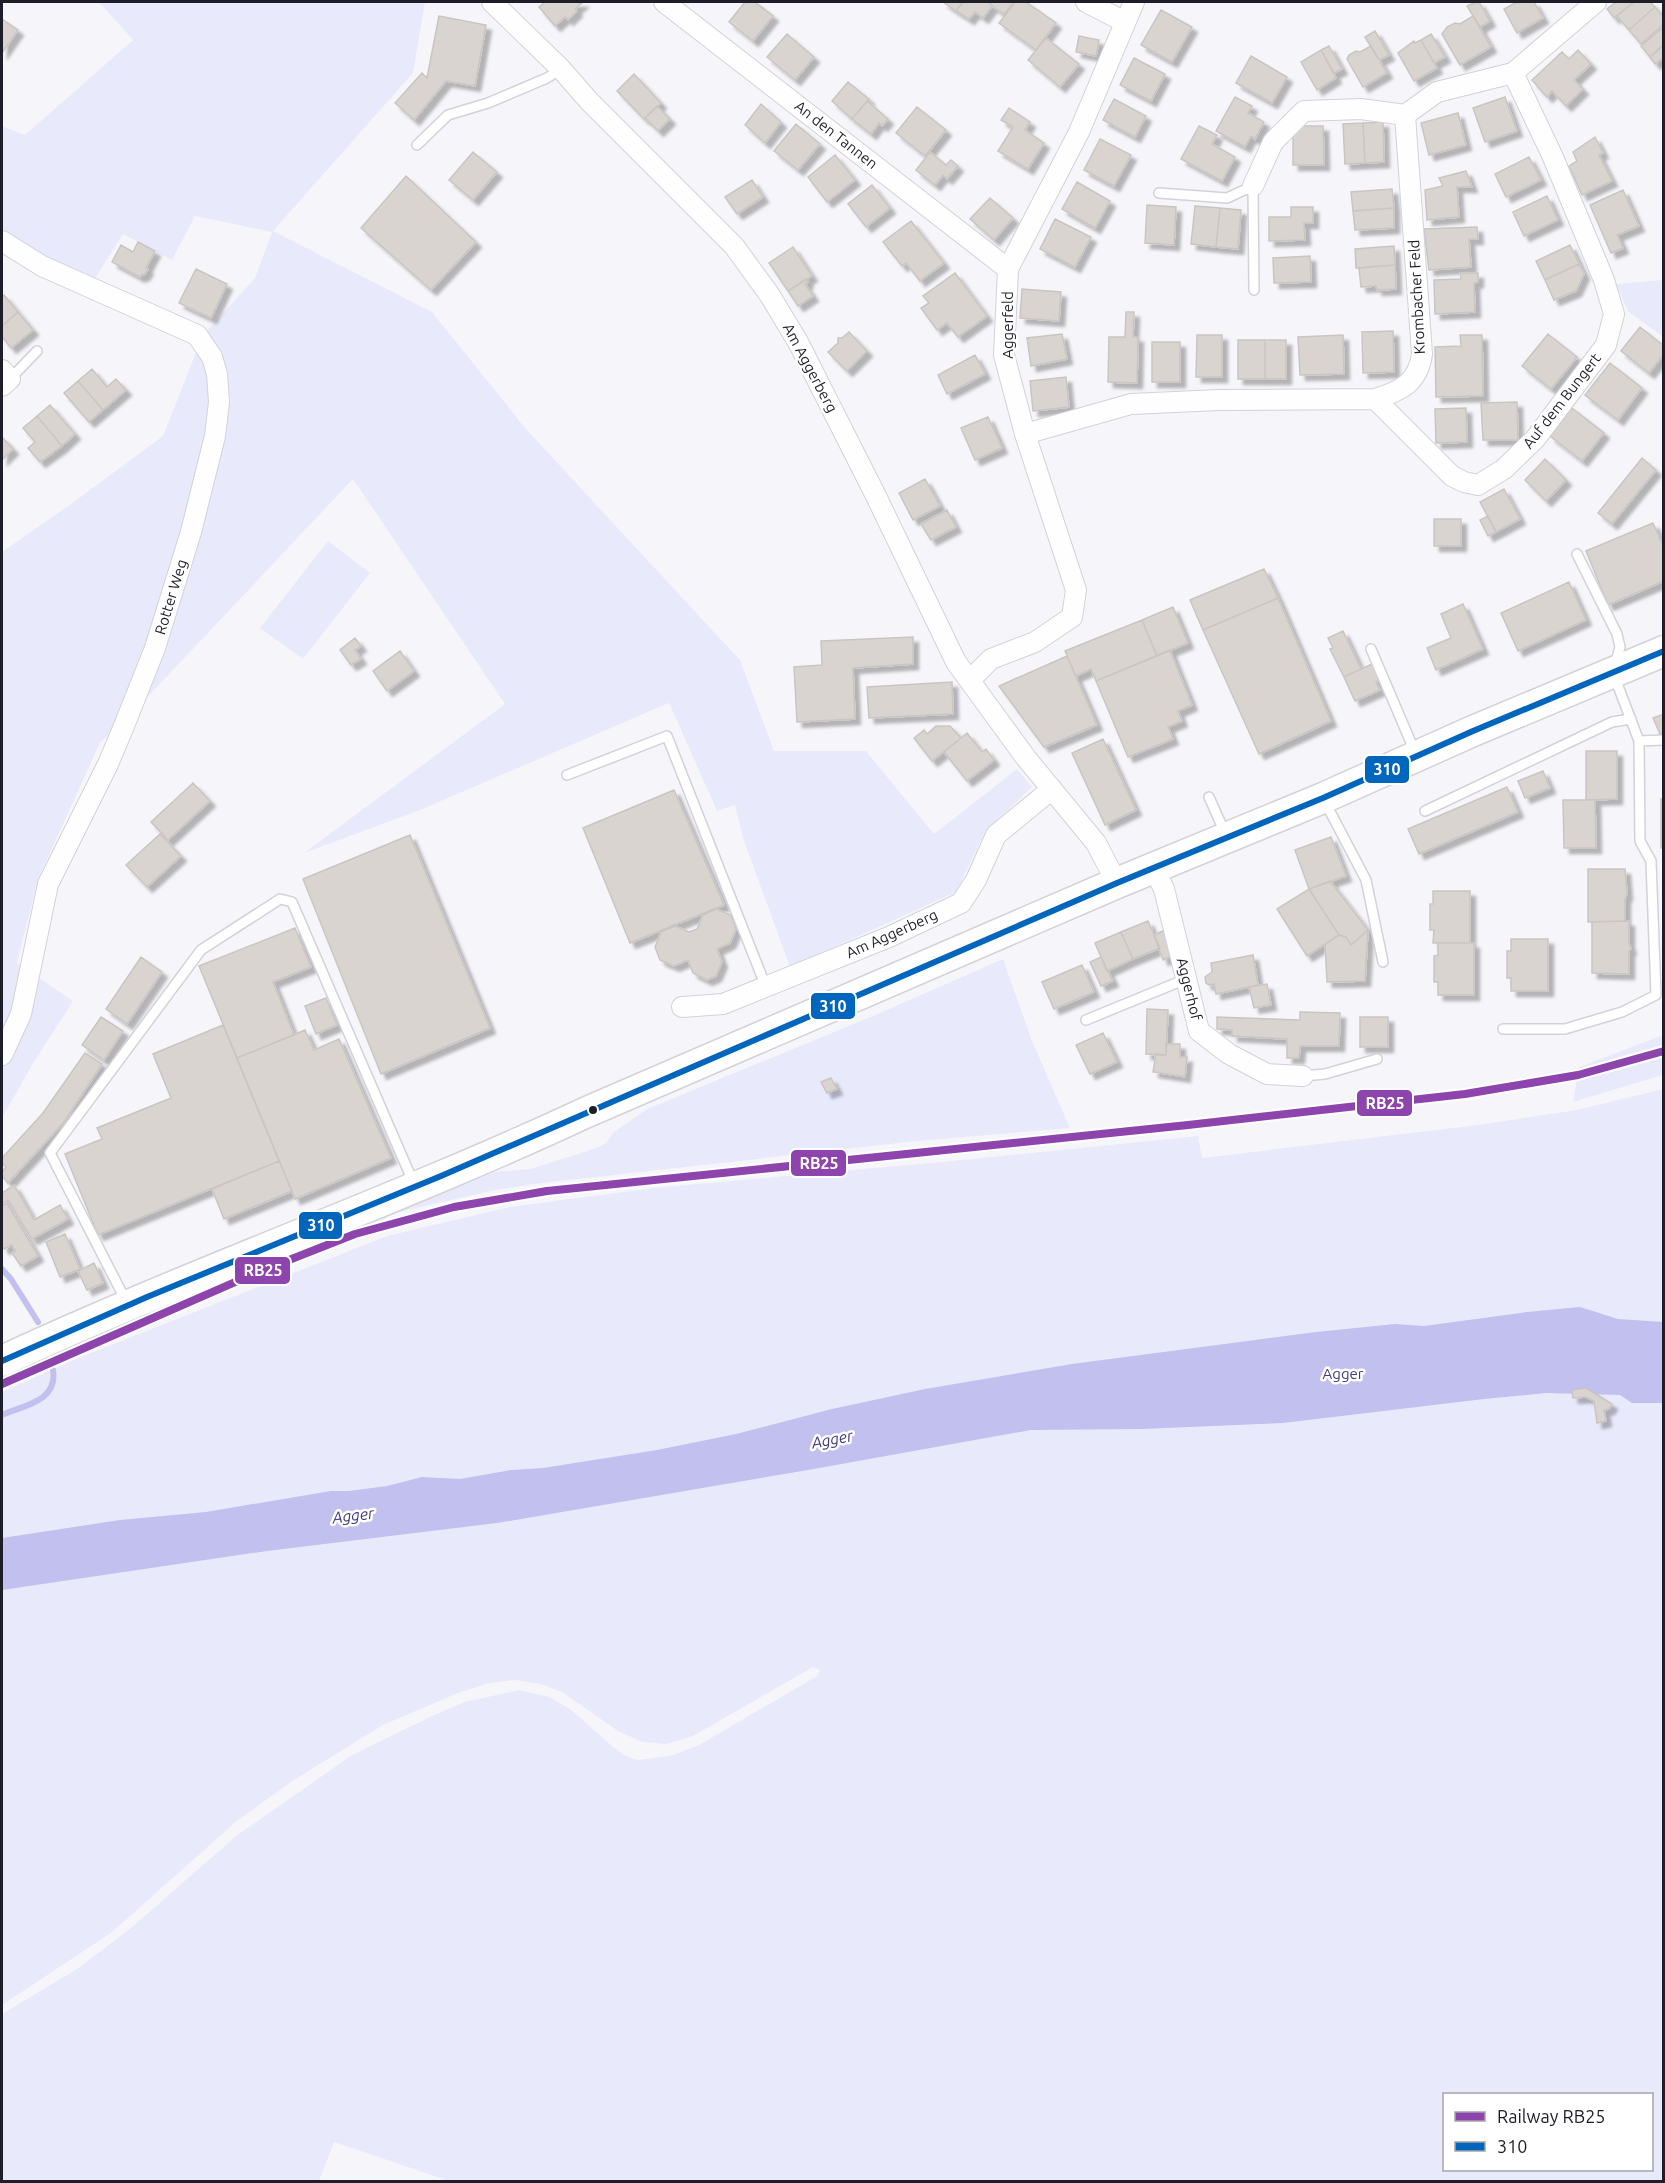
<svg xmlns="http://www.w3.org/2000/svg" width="1665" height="2183" font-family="Ubuntu,sans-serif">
<defs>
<filter id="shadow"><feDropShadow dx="5.5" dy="5.5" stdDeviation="1.5" flood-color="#0004"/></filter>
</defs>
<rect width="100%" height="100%" fill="#f6f6fa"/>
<path fill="#e9e9fc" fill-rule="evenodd" d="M99 2H425L413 73 273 231 432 312 526 429 740 660 774 751H866L934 834 1017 769 1032 787 985 832 956 892 790 967 744 841 735 805 717 811 669 703 420 810 304 853 505 704 353 479 141 704 100 743 38 879 17 963 73 1001 32 1065 2 1118V552L71 504 163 436 203 335 255 278 272 232 195 216 172 260 123 234 89 288 2 241V126L25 135 133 40Z
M1663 280H1664L1663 337 1628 311 1616 284Z
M328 541 370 573 303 659 260 628Z
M1003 959 1032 1041 1070 1128 917 1141 533 1184 495 1190 399 1212 405 1207 495 1172 531 1169 599 1147 606 1143 614 1132 647 1109 873 1016Z
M1663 1035V1075L1573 1102 1579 1067Z
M1663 1089V2181L452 2182 334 2142 319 2181H2V2014L77 1969 131 1928 236 1836 352 1755 432 1716 465 1702 519 1690 549 1697 570 1709 612 1746 624 1755 637 1760 670 1756 699 1745 817 1676 820 1670 813 1667 693 1736 666 1744 642 1742 618 1731 562 1692 540 1684 515 1680 489 1683 458 1693 383 1725 294 1780 238 1820 111 1933 2 2005V1392L78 1358 387 1236 510 1207 653 1188 942 1162 1198 1136 1202 1158 1478 1125 1577 1110ZM1444 2094H1652V2170H1444Z"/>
<path fill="#c1c0ef" d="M1580 1307 1618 1319 1663 1322V1403H1632L1620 1395 1546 1393 1484 1399 1283 1423 1142 1429 1031 1430 808 1470 497 1523 267 1551 2 1590V1538L120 1520 206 1512 331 1491H349L387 1486 422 1477 460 1479 511 1470 543 1468 657 1450 736 1434 832 1409 925 1389 1072 1364 1316 1332 1395 1324 1424 1326 1527 1312Z"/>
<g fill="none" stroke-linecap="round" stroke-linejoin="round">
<path stroke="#c1c0ef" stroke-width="6" d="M2 1269 11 1279 38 1322
M2 1415C25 1405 58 1401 53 1370"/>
</g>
<path fill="#dad4d1" stroke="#cbc5c2" stroke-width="1.5" filter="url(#shadow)" d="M545 2H583L575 9 577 11 568 20 565 17 555 26 539 7Z
M745 2H755L773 16 753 41 729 22Z
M943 2H963L956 11Z
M963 2H992L990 4 992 6 983 18 975 12 969 19 956 11Z
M992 2H1014L1004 15 990 4Z
M1015 2H1026L1056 23 1036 50 999 23Z
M1476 2H1479L1490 21 1480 27 1467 6Z
M1517 2H1534L1543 18 1517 33 1504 9Z
M1616 2H1634L1614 18 1607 9Z
M1634 2H1650L1655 7 1629 30 1617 16Z
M1655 7 1664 17V24L1641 44 1629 30Z
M1161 10 1192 27 1172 62 1141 45Z
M439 16 486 25 475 86 446 81 414 120 395 103 422 73 427 78Z
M1473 16 1491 47 1460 65 1442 34 1447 27 1455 23 1460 24Z
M2 19 18 30 2 53Z
M1661 29 1664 32V45L1650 57 1641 46Z
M1375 31 1389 55 1379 60 1365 37Z
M787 34 814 57 795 80 767 57Z
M1431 34 1445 57 1434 63 1421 40Z
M1079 36 1099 40 1096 56 1076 52Z
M1046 38 1079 64 1060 87 1028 60Z
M1421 40 1437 68 1414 81 1398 53 1414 41 1415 43Z
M1663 45 1664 57 1655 64 1650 57Z
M1329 46 1342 69 1334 73 1321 50Z
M1371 46 1387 73 1363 87 1347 59 1349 55 1356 51 1360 52Z
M1321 50 1336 78 1317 90 1301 62Z
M1578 50 1591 64 1574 80 1583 89 1566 106 1552 91 1547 97 1532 80 1562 52 1569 59Z
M1251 56 1287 77 1272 103 1236 83Z
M1134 58 1165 74 1151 101 1120 85Z
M634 74 661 103 644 119 617 91Z
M848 82 869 99 852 119 832 101Z
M1235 97 1252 106 1248 113 1264 122 1255 139 1251 136 1245 147 1216 131Z
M1505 97 1517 131 1485 142 1473 108Z
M1114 99 1146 116 1135 137 1103 120Z
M867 101 888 119 882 126 879 123 871 134 852 119Z
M761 104 781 122 765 143 745 125Z
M657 106 670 119 658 131 645 118Z
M917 107 946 130 925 156 896 133Z
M1009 108 1030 122 1025 130 1044 143 1028 169 998 151 1013 127 1001 120Z
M1458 113 1466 145 1429 155 1421 123Z
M1383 122 1384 162 1365 163 1363 123Z
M1363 123 1365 163 1345 164 1343 124Z
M796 124 820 144 798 170 774 151Z
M1199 126 1217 135 1212 144 1235 157 1222 181 1181 159Z
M1293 126H1323L1324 165H1293Z
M1595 137 1603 153 1599 155 1612 181 1582 195 1569 166 1577 161 1573 152Z
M1100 139 1131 155 1114 186 1084 170Z
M473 152 497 172 473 200 449 180Z
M930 152 946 165 951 160 958 166 947 179 943 175 935 185 916 170Z
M835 155 855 180 827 202 808 177Z
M1529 157 1541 180 1506 197 1495 174Z
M1466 171 1472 187H1457L1459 217 1427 220 1425 190 1443 186 1439 178Z
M406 176 476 242 431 290 361 228Z
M752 180 763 197 737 214 725 197Z
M1077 182 1110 201 1095 228 1062 209Z
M872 185 890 208 866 227 848 204Z
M1392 189 1394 208 1353 211 1351 192Z
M1623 190 1639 226 1617 235 1623 248 1611 253 1590 205Z
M1547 196 1558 220 1524 236 1513 212Z
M990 198 1013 218 994 240 970 219Z
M1147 205 1176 207 1174 245 1145 243Z
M1195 206 1220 208 1216 247 1191 244Z
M1291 207H1313V223H1304L1305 240 1269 241V217H1291Z
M1220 208 1241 210 1238 249 1216 247Z
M1394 208V228L1355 230 1353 211Z
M1055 219 1091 237 1075 267 1040 249Z
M911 221 944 263 920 281 906 263 902 266 883 242Z
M1477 227 1478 239H1469L1471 267 1429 270 1424 229Z
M138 242 155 251 146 268 148 269 144 275 142 274 140 277 112 262 121 245 133 252Z
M1570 245 1579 264 1545 280 1536 261Z
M1394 246 1395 265 1356 268 1355 249Z
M793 247 812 276 788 291 769 263Z
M1310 256 1311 282 1274 283 1273 258Z
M1579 264 1584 274 1576 291 1554 300 1545 280Z
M1395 265 1396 289 1377 290 1376 286 1361 287 1359 268Z
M196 269 227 284 211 318 179 303Z
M955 273 987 316 958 337 947 323 937 330 921 308 929 303 923 296Z
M1460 273H1478V282L1474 283 1475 312 1435 314 1434 280 1461 279Z
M806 279 808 282 805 284 813 296 798 306 788 291Z
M1022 289 1061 292 1059 321 1020 318Z
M4 295 18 312 2 326V297Z
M18 312 33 330 11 348 2 337V326Z
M1126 312H1134L1133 337H1138L1137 383 1108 382 1109 337H1125Z
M1640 327 1664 346V354L1649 373 1621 351Z
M1393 331 1394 372 1363 373 1362 332Z
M849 332 867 351 847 371 828 352 838 343V338H842Z
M1062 334 1067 359 1031 366 1027 338Z
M1548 334 1577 357 1551 389 1522 366Z
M1197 335H1222V377H1196Z
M1343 335 1344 374 1300 375 1298 337Z
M1460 335H1482L1483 396 1436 397 1435 347 1461 346Z
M1238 340H1265V379H1238Z
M1265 340H1286V379H1265Z
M1152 342H1180V382H1152Z
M975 355 985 374 947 394 938 375Z
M1610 363 1642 388 1618 420 1585 395Z
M92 369 107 387 116 379 126 390 103 410 78 381Z
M1066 377 1069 407 1033 411 1030 381Z
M78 381 103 410 89 422 64 393Z
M1517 402 1518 440H1483L1481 403Z
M50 405 75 434 62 446 37 416Z
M1466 408 1467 442 1436 443 1435 409Z
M1572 408 1604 433 1582 461 1550 436Z
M37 416 62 446 40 462 28 448 35 442 23 428Z
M988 417 1002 448 975 460 961 428Z
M2 437 13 449 2 460Z
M1642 458 1656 470 1612 524 1598 513Z
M1545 459 1566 480 1546 501 1525 480Z
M925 479 940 506 913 520 899 493Z
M1504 489 1520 519 1496 532 1480 502Z
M947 510 956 527 931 540 921 524Z
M1488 516 1496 532 1488 536 1480 520Z
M1434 519H1461V546H1434Z
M1653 523 1664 548V581L1608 605 1586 551Z
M1264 569 1278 598 1203 630 1190 600Z
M1569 582 1586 620 1518 651 1501 613Z
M1278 598 1331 721 1259 754 1203 630Z
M1463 604 1483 649 1436 670 1427 648 1451 638 1441 614Z
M1173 607 1188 643 1157 656 1142 620Z
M1142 620 1157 656 1096 681 1091 669 1076 676 1065 651Z
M1343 631 1361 669 1344 677 1330 649 1333 648 1328 638Z
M913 637V664L853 668 855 719 797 722 794 667 822 665 821 641Z
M355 638 361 646 355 650 361 659 351 665 340 650Z
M1170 650 1192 705 1178 711 1182 721 1168 727 1173 739 1128 757 1096 681Z
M400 651 414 671 387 691 373 671Z
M1067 656 1097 725 1044 747 999 686Z
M1372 664 1380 680 1376 682 1380 690 1355 701 1344 677Z
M952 682 953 714 869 718 867 687Z
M1664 714V733L1660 734 1653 718Z
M936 726H950L961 738 932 761 914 738 924 730 927 734Z
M967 733 982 752 986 749 994 760 967 781 944 752Z
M1103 739 1136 810 1105 825 1072 753Z
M1586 751H1617V799L1586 800Z
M1543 771 1550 788 1525 798 1518 781Z
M193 783 210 801 168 840 151 822Z
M1507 787 1518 812 1419 854 1408 829Z
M674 790 724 905 630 943 583 828Z
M1661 799H1664V848H1661Z
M1563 800H1595L1596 848H1564Z
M160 834 181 856 147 887 126 865Z
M410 835 490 1028 381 1074 303 879Z
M1331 837 1346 876 1309 889 1295 850Z
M1588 869H1625L1627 894 1625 899V921L1588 922Z
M1330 881 1368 930 1351 945 1346 937 1339 935 1309 889Z
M1309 889 1339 935 1307 956 1277 909Z
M1433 891H1470V943H1433L1434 930H1430V904H1433Z
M716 909 731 915 736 929 730 943 717 949 722 962 716 976 707 980 693 973 688 960 674 966 660 960 655 947 661 932 675 926 689 932 697 929 703 915Z
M1148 921 1160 948 1133 959 1121 932Z
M1629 921V943L1631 949 1629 951V974L1592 973V922Z
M295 928 311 967 273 982 294 1035 237 1058 199 966Z
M1165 930 1176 954 1163 960 1154 935Z
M1368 930 1365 981 1327 982 1325 944 1339 935 1346 937 1351 945Z
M1121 932 1133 959 1107 971 1095 943Z
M1511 939H1548V991H1511V978H1507V951H1511Z
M1438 943H1474V995H1438V982H1434V956L1438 955Z
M1253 955 1258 985 1216 994 1214 984 1209 985 1206 983 1205 977 1212 972 1211 963Z
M141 957 162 972 127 1024 106 1009Z
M1101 957 1113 981 1101 986 1090 962Z
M1082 965 1094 992 1054 1009 1042 982Z
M1267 984 1271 1005 1254 1008 1249 987Z
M326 998 337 1025 316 1034 305 1006Z
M1147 1009 1168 1010 1166 1055 1146 1054Z
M1300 1012 1340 1013 1339 1046H1300L1299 1058H1287V1039L1232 1036V1030L1217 1029V1017L1300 1020Z
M101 1017 123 1031 104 1060 82 1045Z
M1360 1017H1388V1047H1360Z
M223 1025 279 1161 98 1235 65 1154 102 1139 97 1128 171 1098 153 1054Z
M305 1030 314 1050 339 1039 391 1158 295 1199 237 1058Z
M1103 1033 1117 1062 1090 1074 1076 1045Z
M1166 1044H1180V1057H1187L1185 1077 1153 1072 1156 1054 1166 1055Z
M85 1053 102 1064 64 1122 8 1183 2 1176V1172L6 1167 2 1163V1158L43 1113Z
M831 1078 837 1089 827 1093 821 1082Z
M279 1161 292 1191 224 1219 212 1189Z
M14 1185 34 1220 60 1205 68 1219 32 1239 8 1200 2 1204V1193Z
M7 1203 38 1256 21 1266 12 1253 15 1251 12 1245 4 1249 2 1246V1206Z
M65 1234 80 1269 60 1277 46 1242Z
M94 1263 103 1283 87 1290 78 1271Z
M1586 1388 1612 1404 1609 1409 1604 1410 1606 1421 1597 1423 1594 1401 1586 1397 1573 1398 1572 1390Z"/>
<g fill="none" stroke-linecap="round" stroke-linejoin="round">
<defs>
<path id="lane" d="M417 145 448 115 488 103 547 78 561 69
M1159 193 1227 198 1253 186 1254 290
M10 379 37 351
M1371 649 1415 752
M1639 741 1664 740
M567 775 667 736 766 987
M1209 797 1225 833
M1325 802 1366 880 1383 962
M1425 811 1612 722 1631 719
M1086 1020 1186 979
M1503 1029H1565L1622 1012 1656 995 1651 861 1640 841 1639 741 1613 673 1620 647 1617 634 1577 554
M1303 1076 1325 1074 1377 1059
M126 1301 50 1153 201 950 280 899 292 902 414 1184"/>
<path id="street" d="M492 2 561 69 589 101 734 246 769 294 798 342 876 496 956 662 1026 758 1096 843 1117 883
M664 2 1008 269
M1086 2 1125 22
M1253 186 1273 142 1304 111 1361 109 1405 115
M2 241 42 266 197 335 212 357 217 374 219 402 215 436 191 532 155 648 124 726 108 764 48 884 21 1014 2 1055
M2 370 10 379 2 386
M1375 399 1452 476 1464 482 1478 485 1504 469 1535 439 1606 345 1614 314 1604 280 1577 215 1552 155 1513 73
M1025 434 1131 404 1218 400 1375 399C1401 391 1418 383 1422 354L1405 115 1437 92 1513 73 1596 2
M970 680 991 659 1035 642 1072 617 1076 590 1025 434 1004 355 1008 269 1079 132 1134 2
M1154 869 1164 889 1199 1031 1229 1054 1267 1074 1303 1076
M682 1007 723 1004 889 937 961 903 976 880 996 835 1052 789"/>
<path id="primary" d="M2 1361C194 1272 394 1202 587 1112L1117 883 1323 798 1473 731 1664 651"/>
</defs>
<use href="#lane" stroke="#d1d2da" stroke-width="12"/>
<use href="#street" stroke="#d1d2da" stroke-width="22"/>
<use href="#primary" stroke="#d1d2da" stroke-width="33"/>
<use href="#lane" stroke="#fefefe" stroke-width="9"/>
<use href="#street" stroke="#fefefe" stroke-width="20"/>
<use href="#primary" stroke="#fefefe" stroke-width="30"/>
<defs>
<path id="bus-1" d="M2 1361 147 1297 441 1176 1117 883 1323 798 1473 731 1664 651"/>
</defs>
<use href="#bus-1" stroke="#fff" stroke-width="10"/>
<use href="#bus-1" stroke="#0065bd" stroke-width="6"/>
<defs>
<path id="rail-1" d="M2 1384 256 1273 355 1234 454 1207 547 1191 1188 1125 1465 1094 1578 1075 1664 1051"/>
</defs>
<use href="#rail-1" stroke="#fff" stroke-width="12"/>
<use href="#rail-1" stroke="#8e44ad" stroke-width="8"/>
</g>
<circle fill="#1e1e2a" stroke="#fff" stroke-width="2" cx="593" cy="1110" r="5"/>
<g text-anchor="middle" stroke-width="5" stroke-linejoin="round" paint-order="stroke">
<g font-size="15" fill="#1e1e2a" stroke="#fff">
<text transform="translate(836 135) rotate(38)" y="5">An den Tannen</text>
<text transform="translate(1417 297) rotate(-93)" y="5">Krombacher Feld</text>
<text transform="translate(1008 325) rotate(-90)" y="5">Aggerfeld</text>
<text transform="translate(810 368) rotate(62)" y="5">Am Aggerberg</text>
<text transform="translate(1562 401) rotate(-52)" y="5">Auf dem Bungert</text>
<text transform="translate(171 597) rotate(-73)" y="5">Rotter Weg</text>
<text transform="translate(892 934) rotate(-24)" y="5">Am Aggerberg</text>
<text transform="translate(1189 989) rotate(76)" y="5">Aggerhof</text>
</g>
<g font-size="15" fill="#423a86" stroke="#fff">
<text x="1343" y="1379">Agger</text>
</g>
<g font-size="16" font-style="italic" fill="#413985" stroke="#fff">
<text transform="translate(832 1439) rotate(-11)" y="6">Agger</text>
<text transform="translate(353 1515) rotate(-7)" y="6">Agger</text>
</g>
</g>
<g stroke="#fff" stroke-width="2">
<rect x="1364" y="755" width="46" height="29" rx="6" fill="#0065bd"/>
<rect x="810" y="992" width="46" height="28" rx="6" fill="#0065bd"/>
<rect x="1356" y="1089" width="57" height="28" rx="6" fill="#8e44ad"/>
<rect x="790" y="1149" width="57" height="28" rx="6" fill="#8e44ad"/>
<rect x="298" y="1211" width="45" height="29" rx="6" fill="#0065bd"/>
<rect x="234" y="1256" width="57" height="29" rx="6" fill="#8e44ad"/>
</g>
<g font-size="16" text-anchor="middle" font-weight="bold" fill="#fff">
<text x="1387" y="775">310</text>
<text x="833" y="1012">310</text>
<text x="1385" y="1109">RB25</text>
<text x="819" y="1169">RB25</text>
<text x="321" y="1231">310</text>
<text x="263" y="1276">RB25</text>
</g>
<rect width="1665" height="2183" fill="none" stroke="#1e1e2a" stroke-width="6"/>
<rect x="1443" y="2093" width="210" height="78" fill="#ffffff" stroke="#a5a5aa" stroke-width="1.5"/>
<rect x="1455" y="2112" width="30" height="9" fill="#8e44ad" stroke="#a5a5aa" stroke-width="1.5"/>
<text x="1497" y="2123" font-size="18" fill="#1e1e2a">Railway RB25</text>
<rect x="1455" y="2142" width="30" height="9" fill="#0065bd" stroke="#a5a5aa" stroke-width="1.5"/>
<text x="1497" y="2153" font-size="18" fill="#1e1e2a">310</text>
</svg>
